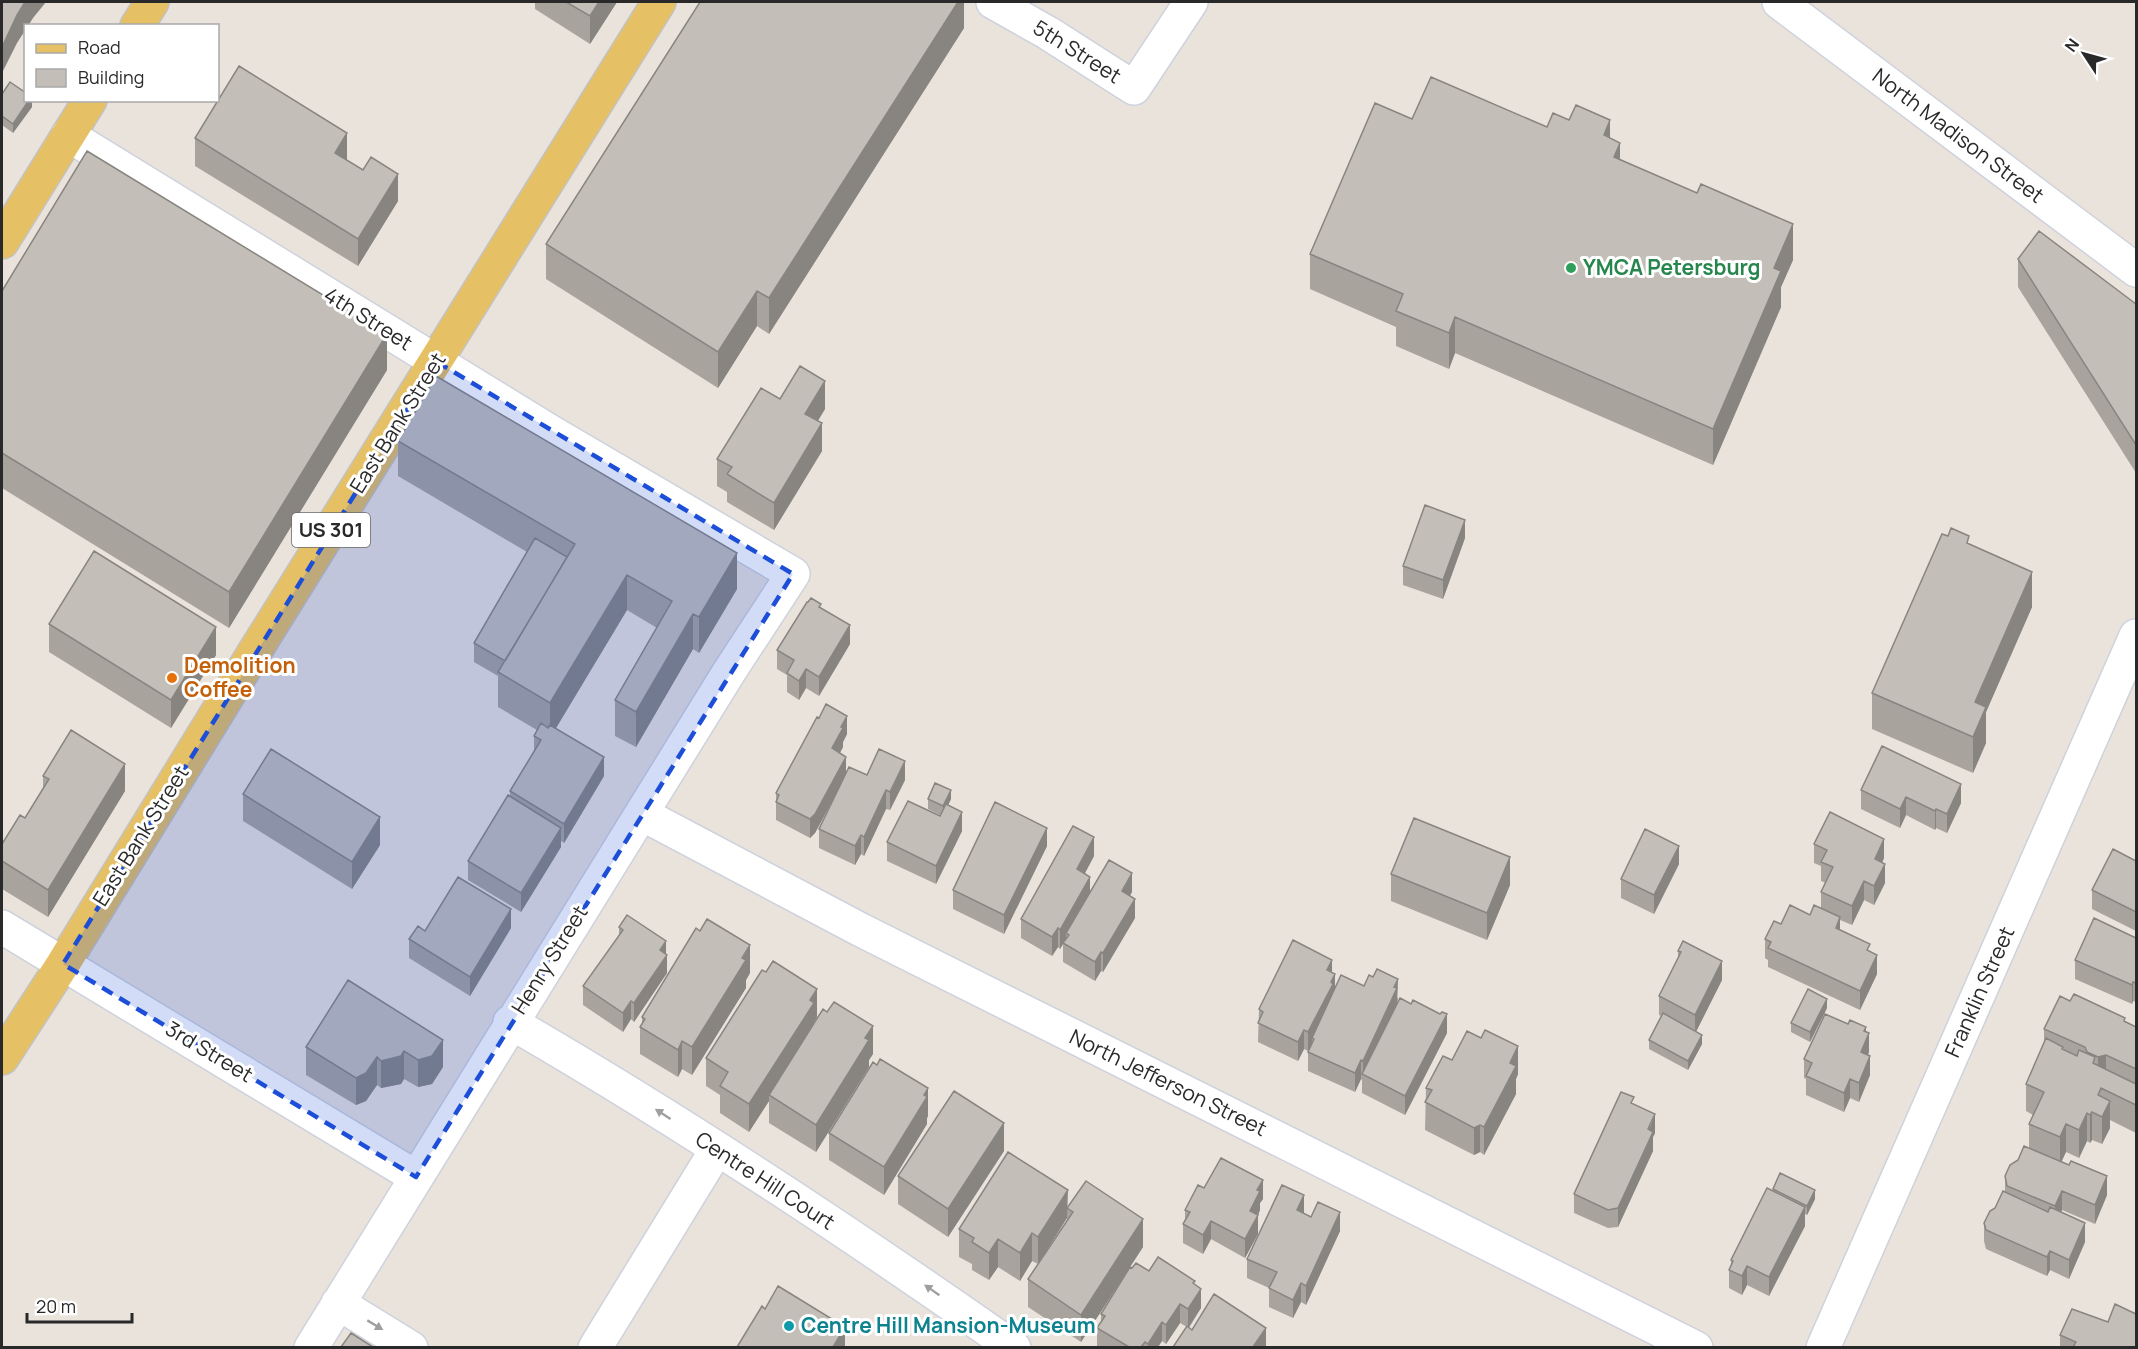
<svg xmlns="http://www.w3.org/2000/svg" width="2138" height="1349" font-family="Manrope,sans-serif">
<rect width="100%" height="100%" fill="#eae3dc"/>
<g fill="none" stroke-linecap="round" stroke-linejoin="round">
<defs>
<path id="minor" d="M993 2 1048 33 1134 88 1191 2
M1779 2 2136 270
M68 135 551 432 793 574 729 672 311 1348
M642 814 861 930 1696 1348
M2 927 416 1177
M510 1022C683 1122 850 1233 1014 1348
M338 1303 411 1348
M595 1348 717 1149
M1823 1348 2136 636"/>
<path id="major" d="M137 26 152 2
M2 242 90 100
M2 1058 63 964 252 656 659 2"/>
</defs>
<use href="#minor" stroke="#ced2dd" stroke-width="36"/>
<use href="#major" stroke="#c3c3c3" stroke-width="36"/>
<use href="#minor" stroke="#fff" stroke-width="33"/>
<use href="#major" stroke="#e6c065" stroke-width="33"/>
</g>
<path fill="#a8a39d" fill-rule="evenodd" d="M533 2H617L590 44 535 9V3Z
M964 2V28L769 334 757 326 718 388 546 279V244Z
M2 94 32 100V107L13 133 2 125Z
M1412 119 1547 127 1610 138 1620 159 1793 260 1781 287V307L1713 465 1455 353 1449 369 1396 346V327L1310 289V254Z
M195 138 347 160 363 170 398 201 358 266 195 166Z
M2018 259 2136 304V473L2018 287Z
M2 291 387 370 229 628 2 488Z
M780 399 825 409 818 421 822 451 774 530 727 502V492L717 486V459Z
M398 441 737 589 699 653 693 649 636 747 615 736V700L657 628 627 610 556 728 604 776 564 843 561 841V847L521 912 468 880V861L510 796V791L534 752V736L537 730 498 707V676L474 662V643L527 552 398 476Z
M1465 538 1443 599 1403 585V566Z
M1969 544 2032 607 1986 712V743L1973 773 1872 729V693Z
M821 608 850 644 819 696 806 688 799 700 787 692V675L777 669V650Z
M49 624 216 655 171 728 49 652Z
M847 734 843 742V747L840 753 846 773 905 780 890 810 886 809 864 856 861 854 855 865 819 848V829L835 796 815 833 810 838 776 820V793Z
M43 776 125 791 48 917 2 889V844L25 818 43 788Z
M1861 790 1961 803 1947 833 1936 828 1935 830 1906 815 1900 828 1861 809Z
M243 794 380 845 352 889 243 821Z
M928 799H951L948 805 962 831 936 884 887 861V842L940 816V815L928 809Z
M1814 844 1884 858 1882 863 1885 883 1874 905 1864 900 1852 925 1840 920V930L1870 952 1877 974 1860 1010 1768 967V960L1765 958V939L1781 924 1810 915 1821 908V892L1826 883 1821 881V866L1814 863Z
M1047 846 1004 934 953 909V890Z
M1094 856 1085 873 1090 892H1132L1130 895 1135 918 1103 972 1101 971 1095 981 1063 962V944L1060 949 1058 947 1052 956 1021 938V919Z
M2136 861V931L2092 909V890Z
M1679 864 1654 914 1621 898V879Z
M1391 874 1510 885 1487 940 1391 901Z
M619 927 666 954 667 973 634 1022 631 1019 623 1032 583 1005V986L619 936Z
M511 928 470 996 409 958V939L425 931Z
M2136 938V1002L2133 1001 2132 1004 2075 979V960Z
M1678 951 1722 980 1696 1031 1702 1044 1688 1070 1649 1049V1040L1661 1016 1659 1015V996L1678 958Z
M1332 972 1335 989 1364 986 1398 998 1397 1005 1447 1033 1405 1115 1362 1093V1080L1361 1079 1355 1092 1308 1071V1051L1304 1049 1298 1061 1258 1042 1259 1009Z
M750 973 746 980V988L692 1075 682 1069 678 1077 640 1054V1027L642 1024V1017Z
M348 980 443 1067 432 1084 418 1087 404 1079 401 1084 381 1088 377 1085 366 1101 356 1105 306 1075V1047Z
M2070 1001 2136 1027V1133L2110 1120V1128L2102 1144 2092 1140 2090 1143 2087 1141 2079 1158 2066 1152 2061 1161 2107 1195 2095 1224 2062 1210 2061 1212 2085 1242 2069 1279 2050 1270 2047 1276 1986 1249 1984 1241V1223L1995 1208 2005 1192V1176L2029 1148V1124L2033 1115 2026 1111V1084L2044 1043V1029Z
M1827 1008 1810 1042 1791 1032V1023Z
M817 1017 814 1022V1024L873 1054 869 1060V1067L816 1152 769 1123V1101L749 1132 720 1113V1095L706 1086V1058Z
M1866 1032 1869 1052 1868 1055 1870 1075 1859 1102 1850 1098 1844 1112 1806 1095V1079L1804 1078V1059Z
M1452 1060 1518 1074 1516 1079V1094L1484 1155 1480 1152 1474 1155 1425 1130 1426 1088Z
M1634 1104 1655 1133 1653 1137V1151L1618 1227 1608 1228 1574 1213V1194Z
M928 1116 927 1118V1124L884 1195 829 1160V1133Z
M1004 1151 948 1237 898 1204V1176Z
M1204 1188 1263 1199 1260 1203V1210L1258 1215V1234L1245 1258 1211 1239 1203 1254 1183 1243V1224L1185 1221V1210Z
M1773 1189 1815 1199 1807 1215 1805 1214V1226L1769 1296 1747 1285 1742 1295 1729 1288V1270L1731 1266V1260L1773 1191Z
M1068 1207 1143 1247 1130 1267 1195 1285 1201 1308 1189 1328 1192 1330 1266 1347H1173L1187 1327 1180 1323 1166 1344 1162 1341 1158 1347H1097V1328L1101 1322V1314L1130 1268 1081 1342 1028 1307V1279L1038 1264 1032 1261 1020 1281 998 1267 989 1280 972 1270V1264L959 1257V1229ZM1067 1218V1220L1038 1264Z
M1304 1214 1340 1231 1306 1305 1301 1302 1293 1318 1269 1307V1288L1247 1278V1259Z
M2108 1322 2136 1347H2060V1335Z"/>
<path fill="#888580" d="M25 2H46L33 18 28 26H26V29L17 43 3 71V91L2 94V47L17 15Z
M599 2H617L590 44V16Z
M958 2H964V28L769 334V298Z
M29 100H32V107L13 133V124Z
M1610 120V156L1604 135Z
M347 133V161L335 153Z
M1620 143V178L1614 157Z
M398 174V201L358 266V239Z
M1793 224V260L1781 287V307L1713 465V429L1774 268Z
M757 291V326L718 388V352Z
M1455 317V353L1449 369V333Z
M387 334V370L229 628V592Z
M825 381V409L805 441V414Z
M822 423V451L774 530V503Z
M1465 520V538L1443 599V580Z
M737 553V589L699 653V617Z
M2032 572V607L1986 712V743L1973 773V737L1975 702Z
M627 575V610L550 738V703Z
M693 614V649L636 747V712Z
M850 625V644L819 696V677Z
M216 627V655L171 728V700Z
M806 669V688L799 700V681Z
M847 716V734L843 742V747L832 767V748L841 727Z
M604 757V776L564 843V824Z
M846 757V775L815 833 810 838V819Z
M905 761V780L890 810V792Z
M125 764V791L48 917V890Z
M1961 784V803L1947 833V814Z
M886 790V809L864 856V837Z
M951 790V799L943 816V806Z
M1906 797V815L1900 828V809Z
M1936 809V828L1935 830V811Z
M962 812V831L936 884V866Z
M380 817V845L352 889V862Z
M561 828V847L521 912V893Z
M1047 828V846L1004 934V915Z
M861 835V854L855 865V846Z
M1094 837V856L1077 888V869Z
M1884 839V858L1875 878V859Z
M1679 846V864L1654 914V895Z
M1510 857V885L1487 940V913Z
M1885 864V883L1874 905V886Z
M1132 873V892L1122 910V891Z
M1090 877V896L1066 933V939L1060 949V930Z
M1864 881V900L1852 925V906Z
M1135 899V918L1103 972V953Z
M511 909V928L470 996V977Z
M1840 917V936L1836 928Z
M1058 928V947L1052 956V937Z
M666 941V957L667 955V973L634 1022V1003L660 950Z
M750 945V973L746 980V988L692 1075V1047Z
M1101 952V971L1095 981V962Z
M1877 955V974L1860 1010V991Z
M1332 960V979L1327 970Z
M1722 961V980L1695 1034V1015Z
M1335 974V993L1312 1038V1044L1308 1051V1032Z
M1398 979 1397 1007 1363 1074V1061Z
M2133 982V1001L2132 1004V985Z
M817 989V1017L814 1022V1030L769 1095V1101L749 1132V1104Z
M1827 999V1008L1810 1042V1032Z
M631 1001V1019L623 1032V1013Z
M1447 1014V1033L1405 1115V1096Z
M873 1026V1054L869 1060V1067L816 1152V1125L865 1038Z
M1866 1027V1041L1869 1033V1052L1861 1071V1052L1864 1031Z
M1304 1030V1049L1298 1061V1042Z
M1702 1035V1044L1688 1070V1061Z
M443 1040V1067L432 1084 418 1087V1060Z
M682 1041V1069L678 1077V1050Z
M1518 1046V1074L1516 1079V1094L1484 1155V1127L1510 1063Z
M404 1051V1079L401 1084 381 1088V1061Z
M2106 1055V1074L2098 1076V1057Z
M1870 1056V1075L1859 1102V1083Z
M377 1057V1085L366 1101 356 1105V1078Z
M1361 1060V1079L1355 1092V1073Z
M1850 1079V1098L1844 1112V1093Z
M928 1088V1116L927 1118V1124L884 1195V1167Z
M2110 1101V1128L2102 1144V1117Z
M2092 1112V1140L2090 1143V1115Z
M2087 1113V1141L2079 1158V1130Z
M1655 1114V1133L1653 1137V1151L1618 1227V1208Z
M1004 1123V1151L948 1237V1209Z
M2066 1124V1152L2060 1165V1137Z
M1480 1125V1152L1474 1155V1128Z
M2107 1176V1195L2095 1224V1205Z
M1263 1180V1199L1260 1203V1210L1258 1215V1234L1245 1258V1239L1250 1211 1257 1190Z
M1068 1190 1067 1218 1038 1264V1237Z
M1815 1190V1199L1807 1215V1206Z
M2062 1191V1210L2055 1225V1206Z
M1304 1195V1214L1297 1210Z
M1805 1207V1226L1769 1296V1277Z
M1340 1212V1231L1306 1305V1286Z
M1143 1219V1247L1081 1342V1315Z
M1211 1221V1239L1203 1254V1235Z
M2085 1223V1242L2069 1279V1260Z
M1032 1233V1261L1020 1281V1253Z
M998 1239V1267L989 1280V1253Z
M2050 1251V1270L2047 1276V1257Z
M1747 1266V1285L1742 1295V1276Z
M1301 1283V1302L1293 1318V1300Z
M1201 1289V1308L1188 1328V1309Z
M1180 1304V1323L1166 1344V1325Z
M1162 1322V1341L1158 1347H1148V1344Z
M845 1327V1346L844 1347H833Z
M1266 1328V1347H1253Z"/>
<path fill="#c3beb7" stroke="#888580" stroke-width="1.5" d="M2 2H25L17 15 2 47Z
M566 2H599L590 16Z
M700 2H958L769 298 757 291 718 352 546 244Z
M239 66 347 133 335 153 363 170 371 157 398 174 358 239 195 138Z
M1431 77 1547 127 1553 113 1569 120 1576 105 1610 120 1604 135 1620 143 1614 157 1697 193 1701 184 1793 224 1774 268 1781 271 1713 429 1455 317 1449 333 1396 311 1403 294 1310 254 1375 103 1412 119Z
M10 82 26 93V100H29L13 124 2 116V94Z
M87 151 387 334 229 592 2 453V291Z
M2039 231 2136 304V445L2018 259Z
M800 366 825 381 805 414 822 423 774 503 727 474 732 467 717 459 761 388 780 399Z
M436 376 737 553 699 617 693 614 636 712 615 700 672 601 627 575 550 703 498 672 575 544 398 441Z
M1425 505 1465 520 1443 580 1403 566Z
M1951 528 1969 536 1967 543 2032 572 1975 702 1986 707 1973 737 1872 693 1942 534 1948 536Z
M535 538 567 557 505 661 474 643Z
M94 551 216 627 171 700 49 624Z
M811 598 821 604 819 607 850 625 819 677 806 669 799 681 787 673 794 660 777 650 807 602H808Z
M826 704 847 716 841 727 843 728 832 748 846 757 815 814 810 819 776 802 779 795 776 793 817 717 819 718Z
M541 723 548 728 550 725 604 757 564 824 510 791 541 740 534 736Z
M71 730 125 764 48 890 2 861V844L20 815 25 818 49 779 43 776Z
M1882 746 1961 784 1947 814 1936 809 1935 811 1906 797 1900 809 1861 790Z
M271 749 380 817 352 862 243 794Z
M879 749 905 761 890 792 886 790 864 837 861 835 855 846 819 829 849 767 867 775Z
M935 783 951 790 943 806 928 799Z
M508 795 561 828 521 893 468 861Z
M908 801 940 816 946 804 962 812 936 866 887 842Z
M995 802 1047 828 1004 915 953 890Z
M1830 812 1884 839 1875 859 1885 864 1874 886 1864 881 1852 906 1821 892 1833 867 1821 862 1827 850 1814 844Z
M1414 818 1510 857 1487 913 1391 874Z
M1073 826 1094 837 1077 869 1090 877 1060 930 1058 928 1052 937 1021 919Z
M1645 829 1679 846 1654 895 1621 879Z
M2113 849 2136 861V912L2092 890Z
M1109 860 1132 873 1122 891 1135 899 1103 953 1101 952 1095 962 1063 943 1069 935 1066 933Z
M458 877 511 909 470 977 409 939 418 926 425 931Z
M1790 905 1810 915 1814 905 1840 917 1836 928 1870 944 1867 950 1877 955 1860 991 1768 948 1771 942 1765 939 1774 921 1781 924Z
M627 915 666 941 660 950 667 955 634 1003 631 1001 623 1013 583 986 623 930 619 927Z
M2094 918 2136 938V983L2133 982 2132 985 2075 960Z
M707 919 750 945 742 958 746 960 692 1047 682 1041 678 1050 640 1027 645 1019 642 1017 696 928 700 931Z
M1293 940 1332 960 1327 970 1335 974 1331 982 1333 984 1308 1032 1304 1030 1298 1042 1258 1023 1263 1012 1259 1009Z
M1683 941 1722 961 1695 1015 1659 996 1681 952 1678 951Z
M773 961 817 989 810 1000 814 1003 749 1104 720 1086 728 1072 706 1058 762 970 766 972Z
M1377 969 1398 979 1394 987 1397 988 1363 1061 1361 1060 1355 1073 1308 1052 1314 1039 1312 1038 1341 975 1364 986 1369 975 1373 977Z
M348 980 443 1040 432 1056 418 1060 404 1051 401 1056 381 1061 377 1057 366 1073 356 1078 306 1047Z
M1808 989 1827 999 1810 1032 1791 1023Z
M2074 994 2125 1018 2124 1021 2136 1027V1069L2106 1055 2098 1057 2087 1052 2085 1047 2044 1029 2060 996 2070 1001Z
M1400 998 1411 1004 1413 1000 1440 1014 1442 1012 1447 1014 1405 1096 1362 1074Z
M834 1002 873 1026 865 1038 869 1040 816 1125 769 1095 823 1009 827 1012Z
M1663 1013 1702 1035 1688 1061 1649 1040Z
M1825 1014 1848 1024 1850 1020 1866 1027 1864 1031 1869 1033 1861 1052 1870 1056 1859 1083 1850 1079 1844 1093 1806 1076 1812 1063 1804 1059Z
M1485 1030 1518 1046 1510 1063 1516 1066 1484 1127 1480 1125 1474 1128 1425 1102 1432 1090 1426 1088 1443 1056 1452 1060 1467 1031 1481 1038Z
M2046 1038 2063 1047 2062 1049 2077 1056 2079 1050 2095 1057 2093 1063 2136 1084V1105L2101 1088 2098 1095 2110 1101 2102 1117 2092 1112 2090 1115 2087 1113 2079 1130 2066 1124 2060 1137 2029 1124 2044 1092 2026 1084Z
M880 1059 928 1088 924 1095 927 1097 884 1167 829 1133 873 1062 877 1065Z
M954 1091 1004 1123 948 1209 898 1176Z
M1621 1092 1634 1097 1631 1103 1655 1114 1648 1129 1653 1132 1618 1208 1608 1210 1574 1194Z
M2024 1146 2069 1165 2071 1161 2107 1176 2095 1205 2062 1191 2055 1206 2007 1186 2005 1176 2010 1165 2018 1160Z
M1008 1152 1068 1190 1038 1237 1032 1233 1020 1253 998 1239 989 1253 972 1242 974 1238 959 1229Z
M1221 1158 1263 1180 1257 1190 1260 1191 1250 1211 1258 1215 1245 1239 1211 1221 1203 1235 1183 1224 1190 1212 1185 1210 1198 1185 1204 1188Z
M1780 1173 1815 1190 1807 1206 1773 1189Z
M1086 1181 1143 1219 1081 1315 1028 1279 1073 1212 1067 1208Z
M1282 1185 1304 1195 1297 1210 1311 1217 1318 1202 1340 1212 1306 1286 1301 1283 1293 1300 1269 1288 1277 1272 1247 1259Z
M1767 1188 1805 1207 1769 1277 1747 1266 1742 1276 1729 1270 1733 1261 1731 1260Z
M2003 1191 2048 1212 2050 1207 2085 1223 2069 1260 2050 1251 2047 1257 1986 1230 1984 1223 1990 1211 1995 1208Z
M1158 1257 1195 1281 1193 1283 1201 1289 1188 1309 1180 1304 1166 1325 1162 1322 1148 1344 1145 1342 1141 1347H1129L1097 1328 1105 1316 1101 1314 1130 1267 1132 1268 1136 1263 1149 1271Z
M778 1286 845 1327 833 1347H737L762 1306 765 1309Z
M1214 1294 1266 1328 1253 1347H1173L1187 1326 1192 1330Z
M2115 1304 2136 1314V1347H2073L2076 1342 2060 1335 2072 1309 2108 1322Z
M351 1333 373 1347H341Z"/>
<defs><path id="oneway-solid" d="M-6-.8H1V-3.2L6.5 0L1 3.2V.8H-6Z" transform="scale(1.5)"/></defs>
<g fill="#9f9f9f">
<use href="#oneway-solid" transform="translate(663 1114) rotate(-147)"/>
<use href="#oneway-solid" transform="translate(932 1290) rotate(-145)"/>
<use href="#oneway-solid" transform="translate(375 1325) rotate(31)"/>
</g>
<path fill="#1d4ed8" fill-opacity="0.2" stroke="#1d4ed8" stroke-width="4.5" stroke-dasharray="12 8" stroke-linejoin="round" d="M437 362 793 574 416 1177 63 964Z"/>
<circle fill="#2e9e5b" stroke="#fff" stroke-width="2" cx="1571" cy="268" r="6"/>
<circle fill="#e8710a" stroke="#fff" stroke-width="2" cx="172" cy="678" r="6"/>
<circle fill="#0f9aa8" stroke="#fff" stroke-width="2" cx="789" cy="1326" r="6"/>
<g text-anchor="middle" stroke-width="6" stroke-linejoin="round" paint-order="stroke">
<rect fill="#fff" stroke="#696969" stroke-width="1.5" x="292" y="513" width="78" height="34" rx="4.5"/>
<g font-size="20" font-weight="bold" fill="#292929">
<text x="331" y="537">US 301</text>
</g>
<g font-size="21" fill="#292929" stroke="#fff">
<text transform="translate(1077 52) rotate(32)" y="7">5th Street</text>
<text transform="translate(1958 136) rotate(37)" y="7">North Madison Street</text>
<text transform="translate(368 319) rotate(32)" y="7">4th Street</text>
<text transform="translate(398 423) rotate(-58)" y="7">East Bank Street</text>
<text transform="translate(141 836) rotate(-58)" y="7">East Bank Street</text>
<text transform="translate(550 960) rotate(-58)" y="7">Henry Street</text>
<text transform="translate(1980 992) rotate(-66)" y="7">Franklin Street</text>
<text transform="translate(209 1052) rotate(31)" y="7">3rd Street</text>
<text transform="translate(1168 1083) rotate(26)" y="7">North Jefferson Street</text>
<text transform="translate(765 1181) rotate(33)" y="7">Centre Hill Court</text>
</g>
<g font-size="21" font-weight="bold" fill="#27864d" stroke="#fff" text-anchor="start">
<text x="1583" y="275">YMCA Petersburg</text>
</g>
<g font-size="21" font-weight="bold" fill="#c56008" stroke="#fff" text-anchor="start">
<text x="184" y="673">Demolition<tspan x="184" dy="24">Coffee</tspan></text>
</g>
<g font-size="21" font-weight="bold" fill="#0d838f" stroke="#fff" text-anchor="start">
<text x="801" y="1333">Centre Hill Mansion-Museum</text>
</g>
</g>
<rect width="2138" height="1349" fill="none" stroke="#292929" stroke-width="6"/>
<rect x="24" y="24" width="195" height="78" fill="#ffffff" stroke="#a9a9a9" stroke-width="1.5"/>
<rect x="36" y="44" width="30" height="9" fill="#e6c065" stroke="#a9a9a9" stroke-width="1.5"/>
<text x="78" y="54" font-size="18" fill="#292929">Road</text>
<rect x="36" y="69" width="30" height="18" fill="#c3beb7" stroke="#a9a9a9" stroke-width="1.5"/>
<text x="78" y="84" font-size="18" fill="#292929">Building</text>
<g transform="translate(2084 54) rotate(306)" stroke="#ffffff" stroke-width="4.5" paint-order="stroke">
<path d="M0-4.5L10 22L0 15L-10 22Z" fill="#292929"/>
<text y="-9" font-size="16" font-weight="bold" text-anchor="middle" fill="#292929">N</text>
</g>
<path d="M27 1313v9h105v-9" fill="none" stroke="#292929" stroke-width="3"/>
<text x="36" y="1313" font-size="18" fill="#292929" stroke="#ffffff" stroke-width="4.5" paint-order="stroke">20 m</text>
</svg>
